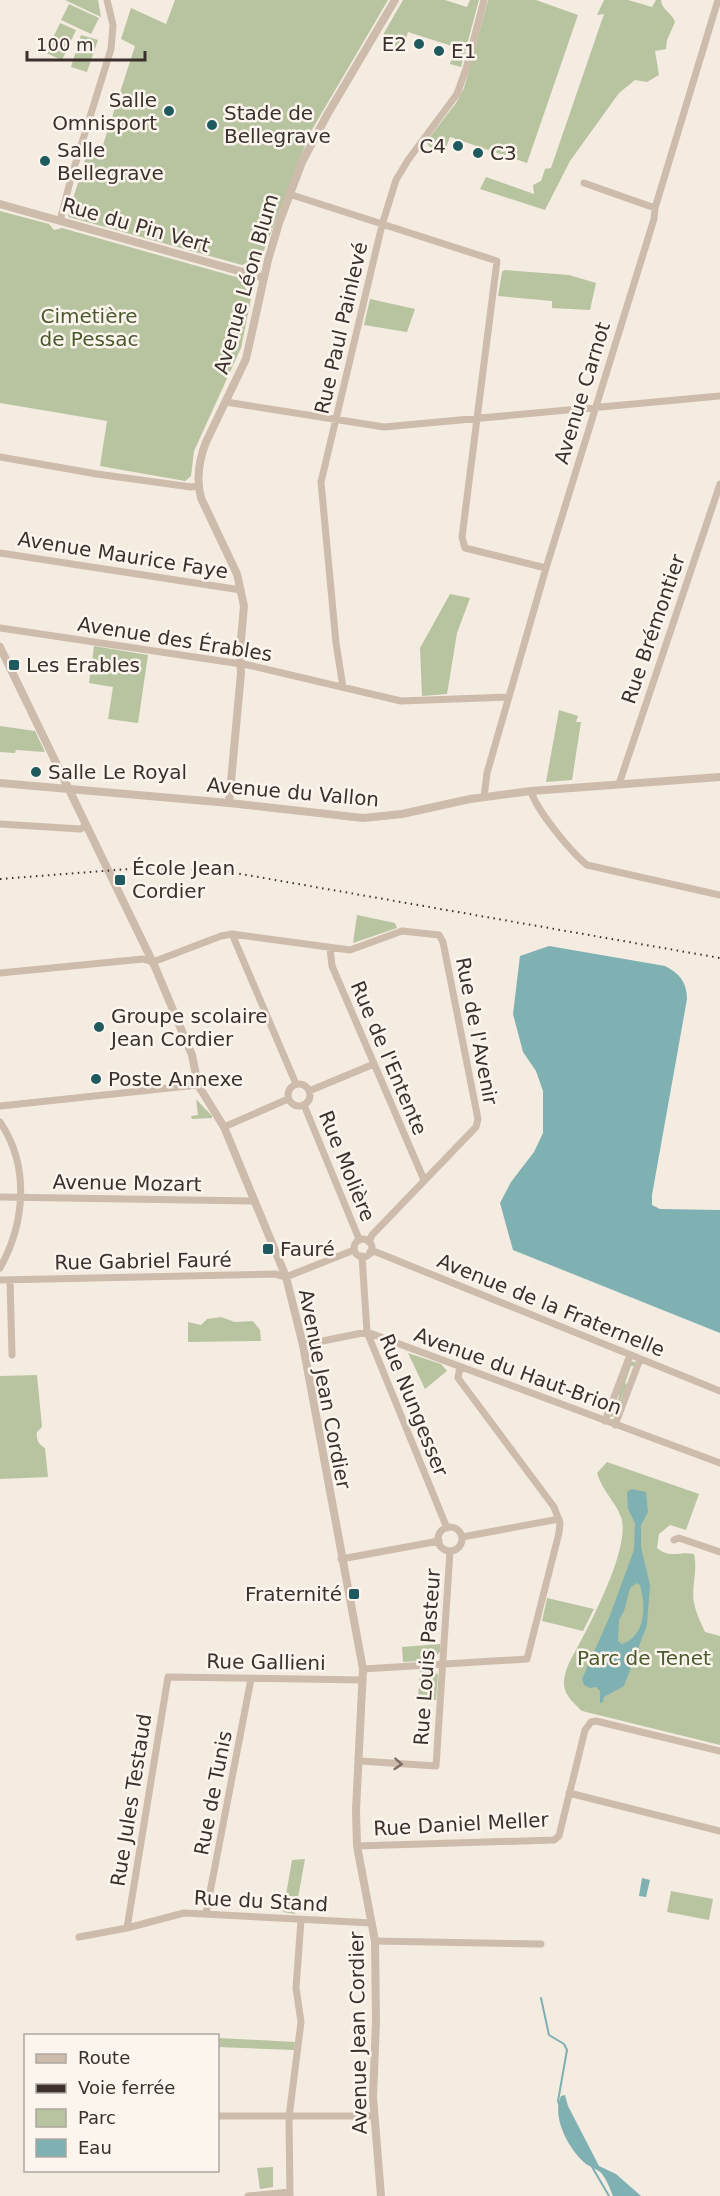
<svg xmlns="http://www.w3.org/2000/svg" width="720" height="2196" font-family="'DejaVu Sans',sans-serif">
<rect width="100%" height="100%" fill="#f4ebe1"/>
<path fill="#b8c4a0" d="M65 0H98L101 17Z
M175 0H388L310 133 261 258 242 265 69 217 68 215 88 150 101 156 104 150 102 148 135 46 121 39 131 8 166 24Z
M403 0H445L467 7 470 0H479L461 67 450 64 455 47 408 32 403 49 383 42 384 33Z
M488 0H536L578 15 527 163 450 137 445 150 430 147 427 143 429 138 456 103 464 88Z
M604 0H628L652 7 656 0H661C661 9 672 13 675 22L667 40 666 49 655 51 659 75 647 82 635 80 619 93 570 161 545 210 480 189 486 177 534 194 533 185 541 181 545 169 551 168 604 14 597 15Z
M69 4 99 18 91 34 61 20Z
M60 23 76 30 62 60 46 53Z
M81 35 98 40 87 72 71 67Z
M0 211 49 224 54 230 62 228 240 278 251 299 241 348 194 451 191 476 185 481 100 466 107 421 0 403Z
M504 270 569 275 596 283 590 310 552 308V301L498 296 502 272Z
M370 299 415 309 407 332 364 325Z
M450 594 470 598 457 633 447 694 422 696 420 648Z
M94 646 148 655 138 723 108 719 113 687 89 683Z
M559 710 578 716 576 722H581L572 780 546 782Z
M0 726 35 731 45 752 16 750 15 753 0 752Z
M357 915 395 923 397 928 353 943Z
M196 1099 212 1116V1118L192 1119 191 1116 198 1115Z
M221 1317 235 1322 253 1321 260 1330 261 1341 188 1342V1322L201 1325 207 1319Z
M408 1353 441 1364 447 1371 425 1389Z
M632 1361 636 1363 635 1366H631L625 1383 627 1385 613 1417 610 1416 611 1412 613 1413 619 1396 618 1393 630 1362Z
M37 1375 42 1427 37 1432C36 1439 38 1444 45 1448L48 1477 0 1479V1376Z
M607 1462 699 1494 686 1530 670 1525 659 1534 657 1548C670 1559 679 1551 694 1554 698 1570 691 1587 694 1603 696 1613 701 1623 705 1632L720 1636V1745L582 1711C564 1694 559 1687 569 1663 585 1634 632 1548 621 1517 615 1501 603 1492 597 1473Z
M547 1598 594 1609 583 1631 542 1621Z
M440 1644V1652L432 1660 403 1662 402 1647Z
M433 1669 438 1675 436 1700 418 1699 420 1670Z
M305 1859 295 1914 283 1912 292 1860Z
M671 1891 713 1899 709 1920 667 1912Z
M218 2038 295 2042 294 2050 218 2047Z
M273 2167V2187L260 2189 257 2168Z"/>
<path fill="#7fb0b2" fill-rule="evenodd" d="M549 946 665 966C679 973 687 982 687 999L652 1195V1205L660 1209 720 1210V1333L513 1250 500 1203 511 1182 534 1152 543 1133V1091L536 1071 523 1052 513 1014 520 956Z
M631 1489 646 1492 648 1512 641 1525V1547L650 1585 647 1625 624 1686 604 1697 603 1702 600 1703V1691L596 1687 590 1688 584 1685 582 1679 609 1618 634 1550 635 1523 628 1509 627 1492ZM637 1583 640 1585C646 1606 646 1636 622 1644L618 1641 619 1620 624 1611 630 1588Z
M642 1878 650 1880 646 1897 639 1896Z
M565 2095 568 2106 599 2166 616 2174 641 2196H613C610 2189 607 2180 602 2174 598 2169 592 2168 586 2164 569 2150 551 2117 561 2096Z"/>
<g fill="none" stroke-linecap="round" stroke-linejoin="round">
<path stroke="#7fb0b2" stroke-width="2" d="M541 1998 549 2035 564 2044 567 2050 558 2101 559 2104
M591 2165 609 2196"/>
<path stroke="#cdbbac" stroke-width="7" d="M584 183 655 208
M289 194 497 261 462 537 465 548 546 568
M60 221 71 178 111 49 113 25 107 0
M226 402 384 427 720 396
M0 457 97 474 191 487 198 486
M0 553 241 590
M0 628 248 665 401 701 509 697
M343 687 336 643 321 482 382 225 396 180 408 160 457 94 466 69 484 0
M619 784 720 484
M531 791C536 810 572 853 587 865L720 895
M484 797 487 773 546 568 654 219 655 208 718 0
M0 824 80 829 86 826
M232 934 296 1084
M330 948 332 966 424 1180
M0 973 143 959 153 962 221 936 232 934 350 950 402 931 439 935 443 942 478 1119 476 1127 372 1235 369 1242
M288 1095a11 11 0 1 1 22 0a11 11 0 1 1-22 0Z
M309 1091 374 1064
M304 1105 359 1239
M0 1106 198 1085
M0 1122C30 1166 25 1223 0 1268
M224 1127 288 1099
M0 1197 253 1201
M354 1248a9 9 0 1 1 18 0a9 9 0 1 1-18 0Z
M370 1252H376L720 1391
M362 1256 367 1332 447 1528
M0 1280 275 1274 286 1277 354 1250
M10 1280 12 1355
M303 1345 367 1332 720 1463
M605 1421 630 1355
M615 1425 640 1359
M438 1539a12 12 0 1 1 24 0a12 12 0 1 1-24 0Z
M462 1537 559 1519
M674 1540 679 1538 720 1552
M341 1559 439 1541
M363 1669 527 1659 559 1533 560 1523 554 1507 458 1378 460 1367
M360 1761 436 1766 450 1551
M569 1793 720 1831
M357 1846 554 1840 559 1836 585 1730 591 1722 596 1721 720 1751
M206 1913 251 1679
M127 1928 168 1677 363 1680
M79 1937 127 1928 184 1913 372 1923
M375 1941 541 1944
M218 2116H374
M248 2196 290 2192
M290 2196 289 2117 301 2022 296 1988 301 1920"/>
<path stroke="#cdbbac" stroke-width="8" d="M0 204 264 278
M0 647 155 967 192 1055 198 1085 224 1127 286 1277 303 1345 363 1669 356 1810 357 1846 375 1941 376 2022 373 2097 381 2196
M0 783 229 803 363 818 402 814 470 799 531 791 720 777
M229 803 241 673 240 651 244 606 237 574 201 498C196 479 199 460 206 442L246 359 268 260 279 223 302 162 327 115 395 0"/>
<path stroke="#3b302b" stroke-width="2" stroke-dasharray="1.5 4.5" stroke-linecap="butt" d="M0 879 142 868 224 871 720 958"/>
</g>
<defs><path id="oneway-chevron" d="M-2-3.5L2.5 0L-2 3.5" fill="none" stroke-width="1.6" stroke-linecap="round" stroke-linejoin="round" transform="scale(1.5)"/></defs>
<use stroke="#7d6f65" href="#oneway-chevron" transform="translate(398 1764) rotate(4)"/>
<g fill="#1f5a5e" stroke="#fbf5ee" stroke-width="2">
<circle cx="419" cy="44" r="6"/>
<circle cx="439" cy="51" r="6"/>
<circle cx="169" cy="111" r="6"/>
<circle cx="212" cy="125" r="6"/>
<circle cx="458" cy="146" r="6"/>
<circle cx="478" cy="153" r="6"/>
<circle cx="45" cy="161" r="6"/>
<rect x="8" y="659" width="12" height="12" rx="3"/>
<circle cx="36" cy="772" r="6"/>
<rect x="114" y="874" width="12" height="12" rx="3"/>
<circle cx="99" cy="1027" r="6"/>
<circle cx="96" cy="1079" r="6"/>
<rect x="262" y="1243" width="12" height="12" rx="3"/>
<rect x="348" y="1588" width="12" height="12" rx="3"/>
</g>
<g text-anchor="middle" stroke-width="5" stroke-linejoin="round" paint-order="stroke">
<g font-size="20" fill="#3b302b" stroke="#fbf5ee" text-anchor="start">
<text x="407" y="51" text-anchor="end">E2</text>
<text x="451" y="58">E1</text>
<text x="157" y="107" text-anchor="end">Salle<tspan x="157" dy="23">Omnisport</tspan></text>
<text x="224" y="120">Stade de<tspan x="224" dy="23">Bellegrave</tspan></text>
<text x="446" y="153" text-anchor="end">C4</text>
<text x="57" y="157">Salle<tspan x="57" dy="23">Bellegrave</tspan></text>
<text x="490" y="160">C3</text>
<text x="26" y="672">Les Erables</text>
<text x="48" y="779">Salle Le Royal</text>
<text x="132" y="875">École Jean<tspan x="132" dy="23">Cordier</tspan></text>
<text x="111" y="1023">Groupe scolaire<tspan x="111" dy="23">Jean Cordier</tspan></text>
<text x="108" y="1086">Poste Annexe</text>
<text x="280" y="1256">Fauré</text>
<text x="342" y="1601" text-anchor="end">Fraternité</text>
</g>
<g font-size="20" fill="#3b302b" stroke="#fbf5ee">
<text transform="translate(136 225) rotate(16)" y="7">Rue du Pin Vert</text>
<text transform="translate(246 284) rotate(-74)" y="7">Avenue Léon Blum</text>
<text transform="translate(341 328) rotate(-77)" y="7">Rue Paul Painlevé</text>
<text transform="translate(582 393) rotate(-73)" y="7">Avenue Carnot</text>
<text transform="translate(123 555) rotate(9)" y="7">Avenue Maurice Faye</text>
<text transform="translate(653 629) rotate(-71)" y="7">Rue Brémontier</text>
<text transform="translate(175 639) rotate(9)" y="7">Avenue des Érables</text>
<text transform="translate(293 792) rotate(5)" y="7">Avenue du Vallon</text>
<text transform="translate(477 1031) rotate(79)" y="7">Rue de l'Avenir</text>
<text transform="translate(389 1058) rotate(67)" y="7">Rue de l'Entente</text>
<text transform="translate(347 1166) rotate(68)" y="7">Rue Molière</text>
<text transform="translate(127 1183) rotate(1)" y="7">Avenue Mozart</text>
<text transform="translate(143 1261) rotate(-1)" y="7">Rue Gabriel Fauré</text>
<text transform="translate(551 1305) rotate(22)" y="7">Avenue de la Fraternelle</text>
<text transform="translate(518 1371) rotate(20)" y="7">Avenue du Haut-Brion</text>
<text transform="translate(325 1389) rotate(79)" y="7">Avenue Jean Cordier</text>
<text transform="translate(414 1405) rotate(68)" y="7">Rue Nungesser</text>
<text transform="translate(427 1657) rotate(-86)" y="7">Rue Louis Pasteur</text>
<text transform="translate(266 1662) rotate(1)" y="7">Rue Gallieni</text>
<text transform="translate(213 1793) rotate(-79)" y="7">Rue de Tunis</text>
<text transform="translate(131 1800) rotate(-81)" y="7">Rue Jules Testaud</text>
<text transform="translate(461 1824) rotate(-3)" y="7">Rue Daniel Meller</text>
<text transform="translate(261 1901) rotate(3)" y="7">Rue du Stand</text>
<text transform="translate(358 2033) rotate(-91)" y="7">Avenue Jean Cordier</text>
</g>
<g font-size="20" fill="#4a5a2e" stroke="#fbf5ee">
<text x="89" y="323">Cimetière<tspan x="89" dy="23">de Pessac</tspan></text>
<text x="644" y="1665">Parc de Tenet</text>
</g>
</g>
<rect x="24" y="2034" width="195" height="138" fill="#fbf5ee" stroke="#aea6a0" stroke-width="1.5"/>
<rect x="36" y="2054" width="30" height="9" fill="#cdbbac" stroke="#aea6a0" stroke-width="1.5"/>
<text x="78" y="2064" font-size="18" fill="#3b302b">Route</text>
<rect x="36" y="2084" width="30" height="9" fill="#3b302b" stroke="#aea6a0" stroke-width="1.5"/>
<text x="78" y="2094" font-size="18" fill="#3b302b">Voie ferrée</text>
<rect x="36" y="2109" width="30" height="18" fill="#b8c4a0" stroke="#aea6a0" stroke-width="1.5"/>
<text x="78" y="2124" font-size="18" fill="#3b302b">Parc</text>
<rect x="36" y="2139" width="30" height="18" fill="#7fb0b2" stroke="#aea6a0" stroke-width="1.5"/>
<text x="78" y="2154" font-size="18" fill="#3b302b">Eau</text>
<path d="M27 51v9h118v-9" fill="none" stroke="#3b302b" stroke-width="3"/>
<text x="36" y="51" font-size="18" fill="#3b302b" stroke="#fbf5ee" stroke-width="4.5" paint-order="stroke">100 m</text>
</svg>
